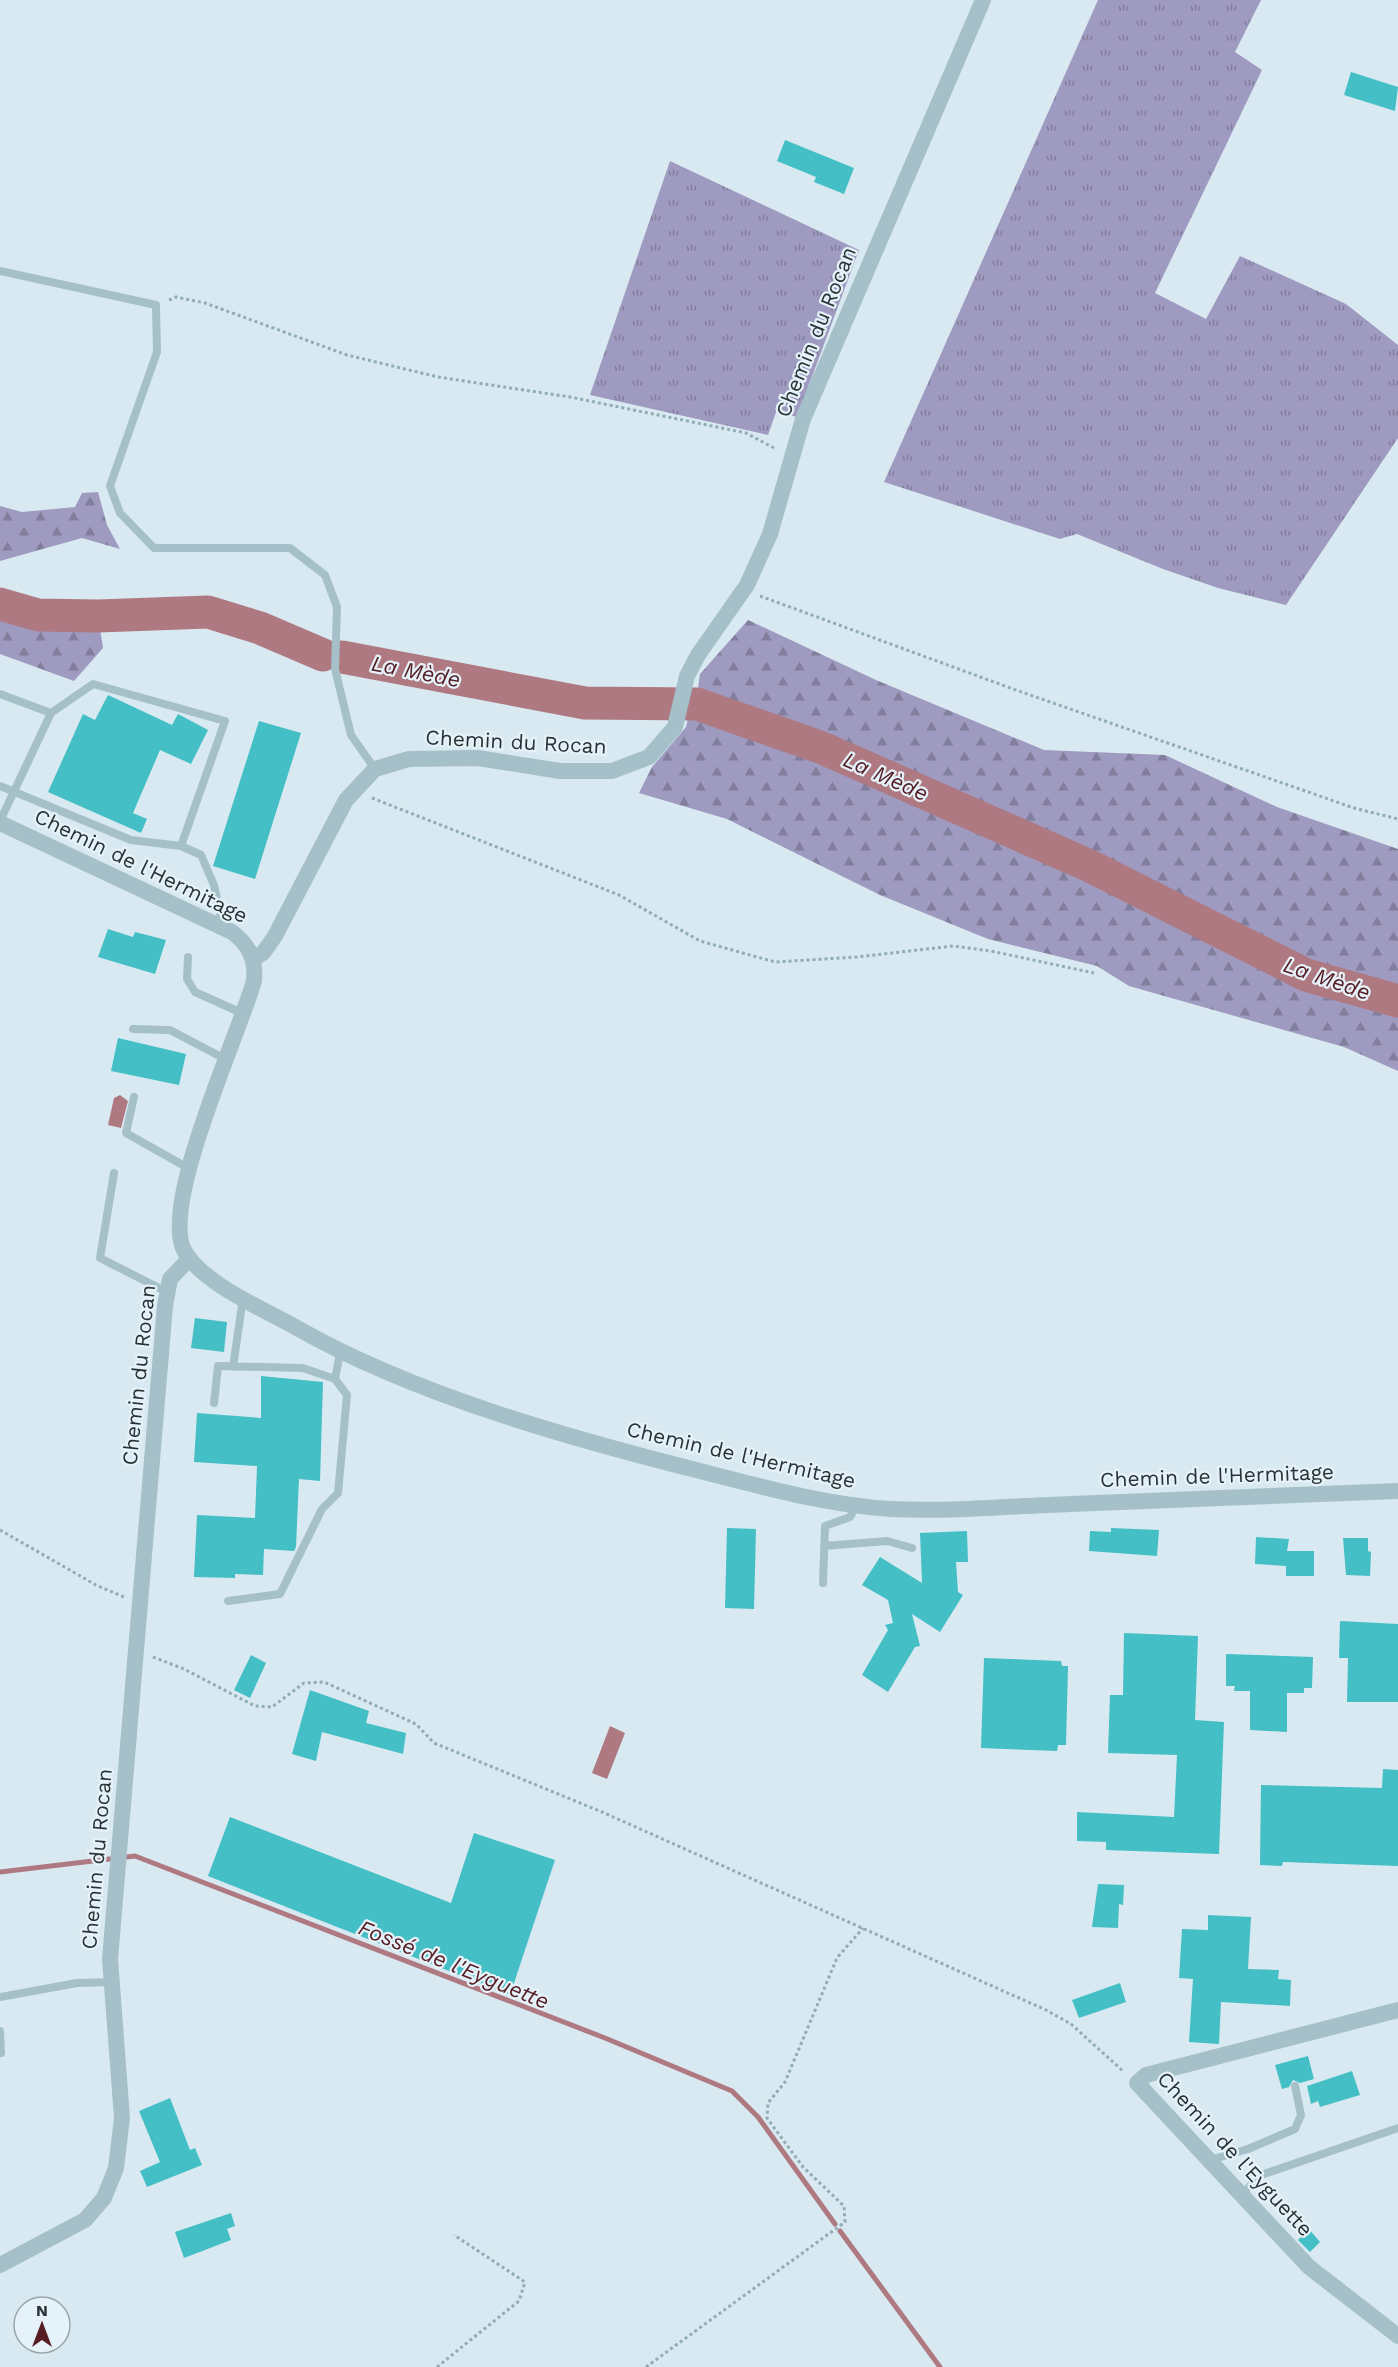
<svg xmlns="http://www.w3.org/2000/svg" width="1398" height="2367" font-family="'Work Sans',sans-serif">
<defs>
<pattern id="grass-tufts" width="24" height="20" patternUnits="userSpaceOnUse" patternTransform="scale(1.5)"><rect width="24" height="20" fill="#9f9ac0"/><path d="M3 7l-1-3M5 7V3M7 7l1-3M15 17l-1-3M17 17v-4M19 17l1-3" fill="none" stroke="#827e9d"/></pattern>
<pattern id="forest-firs" width="22" height="20" patternUnits="userSpaceOnUse" patternTransform="scale(1.5)"><rect width="22" height="20" fill="#9f9ac0"/><path d="M5 1l3.5 6h-7zM16 11l3.5 6h-7z" fill="#827e9d"/></pattern>
</defs>
<rect width="100%" height="100%" fill="#d9e9f1"/>
<path fill="url(#grass-tufts)" d="M1098 0H1261L1235 52 1262 70 1155 293 1206 319 1240 256 1346 304 1398 345V438L1286 605 1218 588 1163 569 1077 534 1060 539 884 482Z
M670 161 859 250 797 417 776 412 768 435 590 395Z"/>
<path fill="url(#forest-firs)" d="M98 492 107 525 120 549 82 538 0 561V506L22 512 75 507 82 493Z
M0 604 38 615 98 616 103 648 74 681 0 654Z
M748 620 876 680 1044 750 1165 755 1277 807 1398 849V994L1310 969 1088 855 819 738 697 695 700 674Z
M703 713 829 757 1093 875 1307 984 1398 1009V1071L1344 1047 1129 986 1097 966 988 939 880 895 727 819 639 793 652 767 686 727 689 714Z"/>
<path fill="#ae7981" d="M120 1095 128 1101 121 1128 108 1125 114 1098Z
M610 1726 625 1733 607 1779 592 1773Z"/>
<g fill="none" stroke-linecap="round" stroke-linejoin="round">
<path stroke="#ae7981" stroke-width="5" d="M0 1872 135 1856 605 2038 732 2091 758 2117 835 2224
M840 2231 940 2367"/>
<path stroke="#ae7981" stroke-width="33" d="M0 604 38 615 98 616 208 612 260 628 323 655
M342 657 585 703 697 704 820 747 1090 866 1306 975 1398 1001"/>
</g>
<path fill="#43bfc5" d="M1351 72 1398 87 1395 111 1344 95Z
M785 140 854 168 844 194 814 182 816 177 777 161Z
M108 695 172 725 178 714 208 730 191 764 160 750 133 813 147 819 141 833 48 792 83 714 95 720Z
M259 721 301 733 255 879 213 866Z
M108 929 133 937 135 932 166 940 155 974 98 957Z
M118 1038 186 1054 179 1085 111 1071Z
M195 1318 227 1322 224 1352 191 1348Z
M261 1376 323 1382 320 1481 299 1479 296 1547 294 1551 264 1549 263 1575 235 1574V1578L194 1577 197 1515 255 1518 257 1466 194 1462 197 1413 261 1418Z
M727 1528 756 1529 754 1609 725 1608Z
M1111 1528 1159 1530 1157 1556 1089 1551 1090 1531 1111 1532Z
M967 1531 968 1562H956L958 1592 963 1595 940 1632 912 1614 920 1646 915 1647 888 1692 862 1675 888 1630 885 1625 893 1623 888 1600 862 1585 880 1557 922 1583 920 1533Z
M1256 1537 1289 1539 1287 1551H1314V1576H1286V1566L1255 1564Z
M1343 1538H1368V1551L1371 1552 1370 1576 1346 1575Z
M1340 1621 1398 1624V1702H1347L1348 1658H1339Z
M1124 1633 1198 1636 1195 1720 1224 1722 1219 1854 1106 1850V1842L1077 1841V1812L1174 1817 1177 1755 1108 1753 1110 1695H1123Z
M1226 1654 1313 1657 1312 1688H1304V1693H1287V1732L1250 1730V1691H1234L1235 1686H1226Z
M251 1655 266 1663 250 1698 234 1690Z
M984 1658 1061 1661 1062 1666H1068L1066 1745H1058L1057 1751 981 1748Z
M310 1690 369 1711 366 1723 406 1733 403 1754 322 1732 316 1761 292 1754Z
M1383 1769 1398 1770V1866L1283 1862 1282 1866 1260 1865 1261 1785 1382 1788Z
M230 1817 451 1903 474 1833 555 1860 510 1995 208 1876Z
M1098 1884 1124 1885 1123 1905 1119 1904 1118 1928 1092 1927Z
M1208 1915 1251 1917 1248 1969 1279 1970 1278 1979 1291 1980 1290 2006 1221 2002 1219 2044 1189 2042 1193 1979 1179 1978 1182 1929 1208 1930Z
M1120 1983 1126 2002 1079 2018 1072 2000Z
M1308 2056 1314 2079 1300 2083 1293 2080 1289 2087 1282 2089 1275 2065Z
M1352 2071 1360 2095 1320 2107 1318 2101 1311 2104 1307 2086Z
M170 2098 190 2150 195 2148 202 2165 147 2187 140 2171 160 2162 139 2111Z
M231 2213 235 2226 227 2229 231 2240 184 2258 175 2232Z
M1309 2229 1320 2242 1310 2252 1298 2240Z"/>
<g fill="none" stroke-linecap="round" stroke-linejoin="round">
<path stroke="#90acb5" stroke-width="3" stroke-dasharray="3 3" stroke-linecap="butt" d="M169 300 176 297 205 303 347 355 438 377 570 397 746 433 776 449
M760 596 1013 689 1354 808 1398 819
M372 798 619 895 700 941 775 962 857 957 953 946 991 951 1094 973
M0 1530 96 1585 124 1597
M153 1657 184 1669 255 1706 272 1707 304 1683 324 1682 416 1724 434 1743 602 1812 1046 2010 1071 2024 1124 2072
M437 2367 519 2301 525 2282 454 2235
M646 2367 845 2222 844 2206 803 2167 767 2118 768 2103 785 2082 837 1958 863 1928"/>
<path stroke="#a6c0c9" stroke-width="8" d="M0 271 156 305 157 352 110 486 120 513 154 548H290L325 575 337 607 335 669 351 735 375 769
M0 694 51 713 93 684 225 721 181 846
M0 786 131 840 181 846 201 855 214 885 223 927
M0 821 51 713
M188 957 187 979 195 992 244 1014
M133 1029 170 1030 227 1060
M134 1097 126 1133 188 1168
M114 1173 100 1258 167 1292
M233 1367 243 1298
M214 1403 218 1366 303 1368 335 1379
M824 1546 887 1541 912 1548
M823 1583 825 1526 850 1517 856 1506
M228 1601 280 1594 322 1509 338 1493 347 1395 335 1379 340 1353
M0 1997 77 1983 112 1982
M0 2031 1 2053
M1210 2160 1248 2149 1295 2129 1301 2115 1295 2086
M1243 2193 1261 2175 1398 2128"/>
<path stroke="#a6c0c9" stroke-width="16" d="M0 823 232 932C249 945 256 959 254 981 237 1039 163 1198 183 1248 197 1281 267 1311 297 1328 415 1395 569 1438 700 1471 763 1487 826 1505 891 1509 951 1512 1011 1506 1071 1504 1180 1500 1289 1496 1398 1491
M253 959 263 953 275 936 346 800 375 769 409 759 478 758 560 771H612L649 757 675 727 687 676 698 655 747 585 770 534 803 419 983 0
M1398 2010 1146 2075 1137 2083 1309 2267 1398 2336
M0 2265 85 2220 104 2198 116 2168 122 2118 110 1959 165 1306 170 1279 189 1259"/>
</g>
<g text-anchor="middle" stroke-width="4.5" stroke-linejoin="round" paint-order="stroke">
<g font-size="21" fill="#273335" stroke="#e6f2f9">
<text transform="translate(816 332) rotate(-68)" y="7">Chemin du Rocan</text>
<text transform="translate(516 742) rotate(3)" y="7">Chemin du Rocan</text>
<text transform="translate(141 866) rotate(26)" y="7">Chemin de l'Hermitage</text>
<text transform="translate(139 1375) rotate(-84)" y="7">Chemin du Rocan</text>
<text transform="translate(741 1455) rotate(13)" y="7">Chemin de l'Hermitage</text>
<text transform="translate(1217 1476) rotate(-2)" y="7">Chemin de l'Hermitage</text>
<text transform="translate(97 1859) rotate(-85)" y="7">Chemin du Rocan</text>
<text transform="translate(1235 2154) rotate(47)" y="7">Chemin de l'Eyguette</text>
</g>
<g font-size="22" font-style="italic" fill="#561d24" stroke="#e6f2f9">
<text transform="translate(416 671) rotate(11)" y="8">La Mède</text>
<text transform="translate(886 776) rotate(24)" y="8">La Mède</text>
<text transform="translate(1327 978) rotate(19)" y="8">La Mède</text>
<text transform="translate(454 1964) rotate(22)" y="8">Fossé de l'Eyguette</text>
</g>
</g>
<g transform="translate(42 2325)"><circle r="28" fill="#e6f2f9" stroke="#9aa6ab" stroke-width="1.5"/>
<path d="M0-4.5L10 22L0 15L-10 22Z" fill="#561d24"/>
<text y="-9" font-size="16" font-weight="bold" text-anchor="middle" fill="#273335">N</text>
</g>
</svg>
